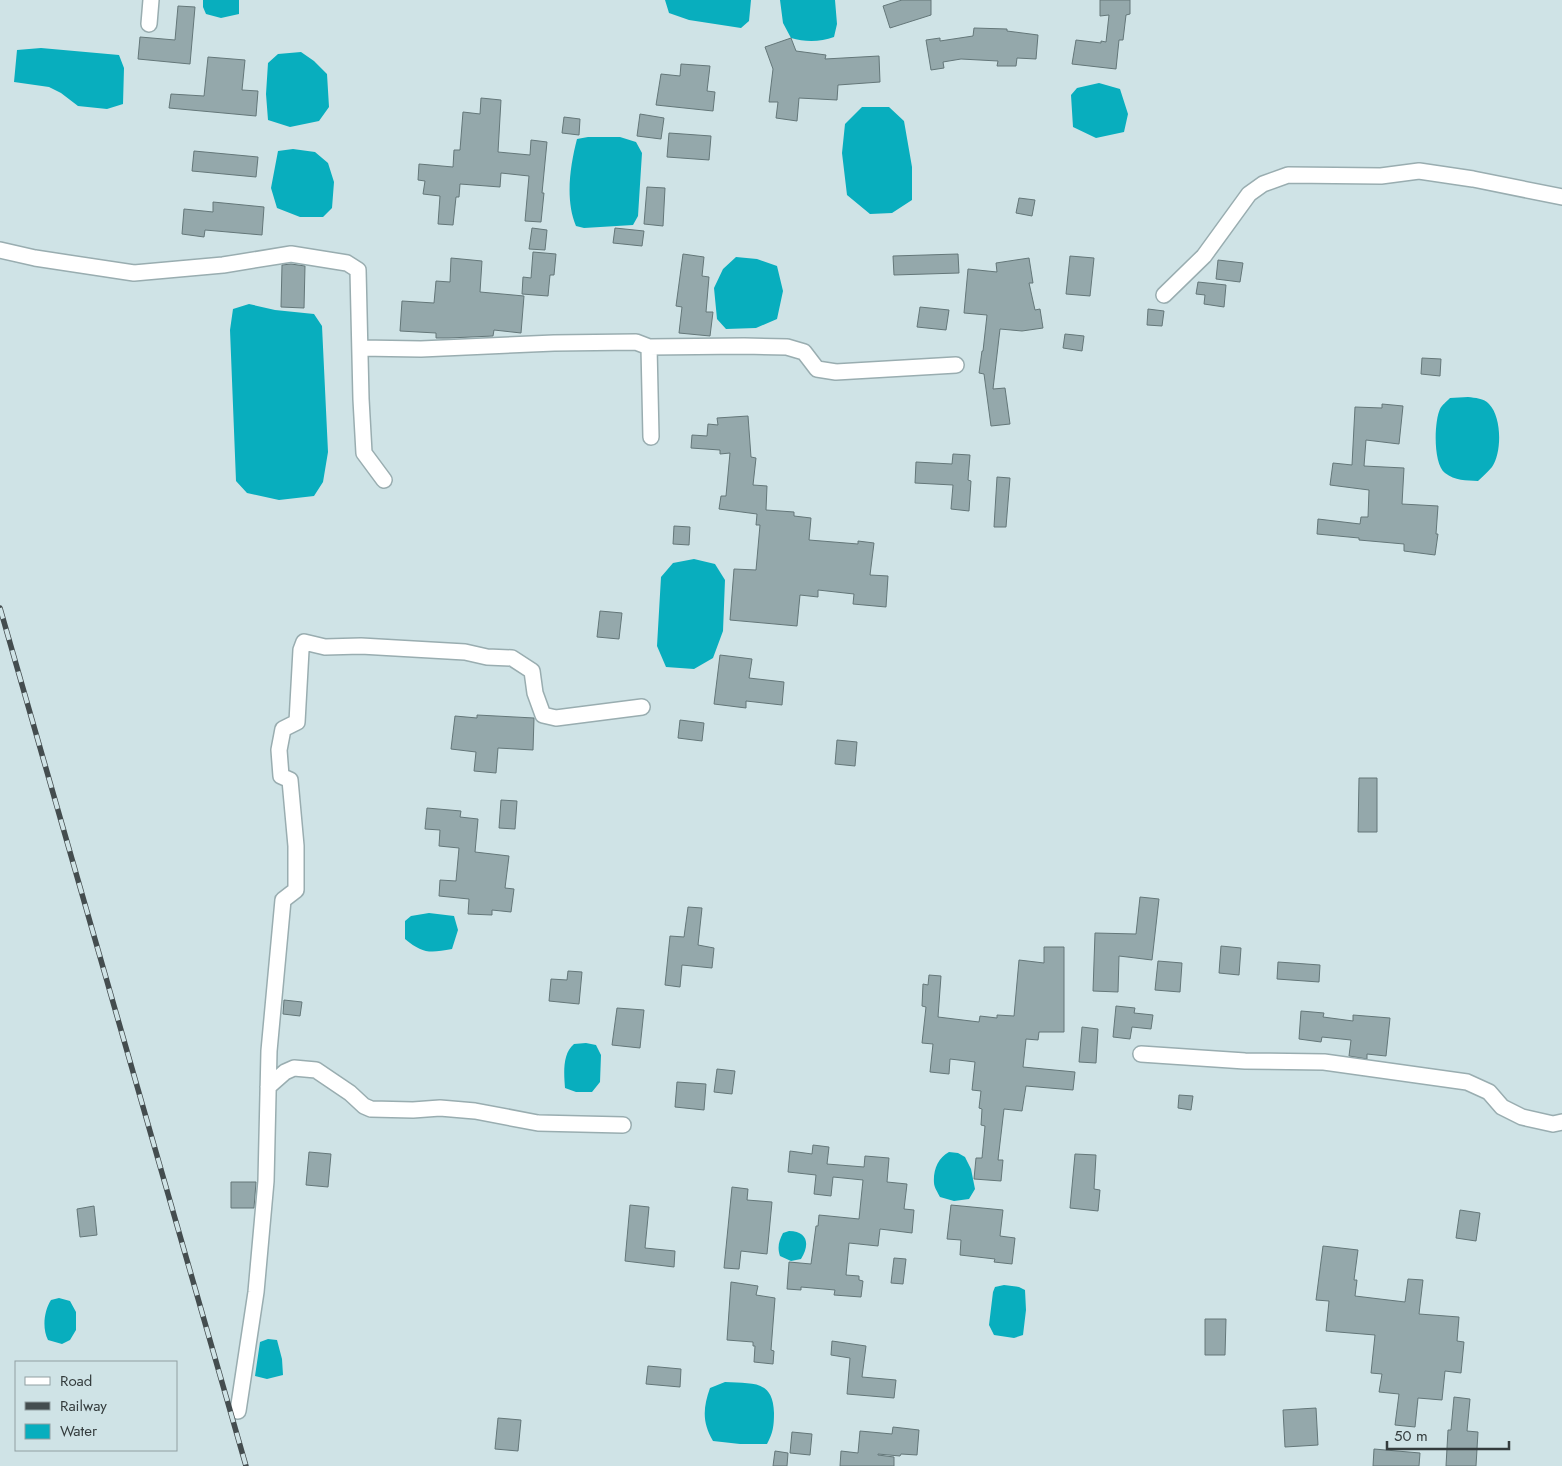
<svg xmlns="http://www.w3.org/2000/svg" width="1562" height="1466" font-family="Jost,sans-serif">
<rect width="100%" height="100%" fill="#cfe3e6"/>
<path fill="#08aebe" d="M203 0H239V14L221 18 206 14 203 7Z
M665 0H751L749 21 741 28 689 20 669 13Z
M780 0H835L837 24 834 37C820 42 805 42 791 38L783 23Z
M41 48 119 55 124 68 123 104 107 109 78 106 61 93 49 87 14 82 17 50Z
M301 52 314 61 327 74 329 107 319 121 290 127 268 120 266 94 268 63 278 54Z
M1099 83 1120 89 1128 114 1124 132 1096 138 1073 127 1071 95 1077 88Z
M862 107H889L904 121 912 167V200L892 213 870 214 847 195 842 153 845 124Z
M588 137H620L636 142 642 153 638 216 633 225 584 228 576 226C565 200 570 166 577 139Z
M293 149 315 152 328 163 334 182 332 208 323 217H300L277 208 271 188 278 151Z
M736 257 757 259 777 266 783 291 777 319 756 328 726 329 717 319 714 288 723 269Z
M249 304 275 310 314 314 322 326 328 452 323 482 314 496 279 500 247 493 236 481 230 330 233 309Z
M1468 397C1475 398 1484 398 1489 404 1502 417 1502 453 1492 467 1488 472 1483 476 1478 481 1466 480 1455 481 1445 473 1433 464 1434 422 1440 409 1442 405 1447 401 1450 398Z
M694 559 715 564 725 580 723 631 713 658 694 669 666 667 657 646 661 577 673 563Z
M429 913 454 916 458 930 452 949C430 953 423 954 405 939V921L411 916Z
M586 1043 596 1045 601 1055 600 1082 592 1092H576L565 1088C564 1074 562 1054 574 1044Z
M949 1152 958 1153 965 1157 971 1169 975 1189 969 1199 954 1201 940 1197C938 1193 934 1187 934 1183 933 1170 938 1158 949 1152Z
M789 1231C808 1231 810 1245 801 1259L791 1261 780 1256C777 1247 779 1241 783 1233Z
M1004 1285 1019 1287 1025 1290 1026 1310 1023 1335 1014 1338 994 1335 989 1325 993 1292 995 1287Z
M59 1298 70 1301 76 1312V1330L70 1340 62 1344 48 1340C42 1328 44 1311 51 1300Z
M268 1339 277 1340 282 1359 283 1375 267 1379 255 1376 260 1342Z
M725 1382C752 1384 773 1379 774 1413 774 1426 773 1433 767 1444H740L713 1441C702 1422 703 1408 710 1388Z"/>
<path fill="#94a8ab" stroke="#647779" d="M902 0H931V15L890 28 883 6Z
M1100 0H1130V14L1126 15 1123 40H1119L1116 69 1072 64 1076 40 1101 43V41L1106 42 1109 15 1100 16Z
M178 6 195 7 190 64 138 59 140 37 175 40Z
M974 28 1007 29V31L1038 35 1036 59 1017 58 1016 66H997L998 61 961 59 943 62 944 68 931 70 926 40 940 38V41L973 36Z
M791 38 796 51 826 55 825 59 879 56 880 82 838 85 837 100 799 98 797 121 776 118 778 102H769L773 69 765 47Z
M208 57 245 60 242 90 258 91 256 116 169 108 171 94 204 96Z
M681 64 710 66 707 91 715 92 713 111 656 105 661 74 680 76Z
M481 98 501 100 498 152 530 155 531 140 547 142 542 193H544L541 222 525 221 529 176 501 173 500 187 460 184 459 197H456L453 225 438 224 440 196 423 194 425 181 418 180 419 164 453 167 454 150H460L463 112 480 114Z
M640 114 664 118 661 139 637 136Z
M564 117 580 119 579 135 562 133Z
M669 133 711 136 709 160 667 157Z
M194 151 258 157 256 177 192 171Z
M647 187 665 188 663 226 644 224Z
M1019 198 1035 200 1032 216 1016 213Z
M213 202 264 207 262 235 205 230 204 237 182 234 184 209 213 212Z
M532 228 547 230 545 250 529 249Z
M615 228 644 231 642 246 613 243Z
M533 252 556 254 554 275H550L548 296 522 294 523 277 531 278Z
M683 254 704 257 702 276 709 277 706 312H713L710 336 679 333 682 307 676 306Z
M958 254 959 273 894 275 893 256Z
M1070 256 1094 258 1090 296 1066 294Z
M451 258 482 261 480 292 524 296 521 333 494 330 493 336 449 338H436V333L400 331 402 301 434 303 436 281 450 282Z
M1029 258 1033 283H1029L1035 310 1040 309 1043 328 1022 331 1000 329 993 389 1005 388 1010 424 991 426 984 374 979 373 982 351H983L987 315 964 313 968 269 997 272 996 263Z
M1218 260 1243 263 1240 282 1216 279Z
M291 264 305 266 304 308 281 307 282 265Z
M1198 282 1226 285 1224 307 1204 304 1205 295 1196 294Z
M920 307 949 310 946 330 917 327Z
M1148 309 1164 311 1162 326 1147 325Z
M1065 334 1084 336 1082 351 1063 348Z
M1422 358 1441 359 1440 376 1421 374Z
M1382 404 1403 406 1399 444 1366 440 1364 466 1404 468 1402 504 1438 506 1436 534H1438L1435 555 1404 551V544L1359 540V538L1317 534 1318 519 1360 524 1361 517H1368L1369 490 1330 485 1333 463 1352 465 1355 407 1382 408Z
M748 416 751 457 756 458 753 485 767 486 766 510 794 512V516L811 518 809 540 858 544V541L874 543 870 575 888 576 886 607 853 604 854 594 818 590V597L800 595 797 626 730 620 734 569 756 570 760 525H756L757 514 719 509 721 496H726L730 453 720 454V450L691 448 692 435 707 436 708 424 718 425 717 418Z
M953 454 970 455 968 480 971 481 969 511 951 509 953 485 915 483 916 462 952 464Z
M997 477 1010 478 1006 527H994Z
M674 526 690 527 689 545 673 544Z
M600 611 622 613 619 639 597 637Z
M720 655 752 659 749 678 784 682 782 705 746 701V708L714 704Z
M477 715 534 718 533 750 498 748 496 773 474 771 476 752 451 749 455 716 477 718Z
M680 720 704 723 702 741 678 738Z
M837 740 857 742 855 766 835 764Z
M1359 778H1377V832H1358Z
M501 800 517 801 515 829 499 828Z
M427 808 461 811 460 817 478 819 475 852 509 856 505 888 514 889 511 912 492 910V915L468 914 469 899 439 896 440 880 456 881 459 848 439 846 440 830 425 829Z
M1140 897 1159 899 1152 960 1119 956 1118 992 1093 991 1095 933 1136 934Z
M688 907 702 908 698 945 714 948 712 968 682 965 680 987 665 985 670 936 684 937Z
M1221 946 1241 948 1239 975 1219 973Z
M1044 947H1064V1032H1039L1038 1040 1026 1039 1023 1067 1075 1072 1073 1090 1026 1086 1022 1111 1004 1109 998 1160H1003L1001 1181 974 1179 976 1158H982L985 1126 981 1125 982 1109 979 1108 981 1091 972 1090 975 1062 950 1059 949 1074 930 1072 933 1044 922 1043 926 1007 922 1006 923 984 928 985 929 975 941 976 938 1017 979 1022 980 1016 997 1018V1015L1014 1016 1019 960 1044 963Z
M1158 961 1182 963 1180 992 1155 990Z
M1278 962 1320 965 1319 982 1277 979Z
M568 971 582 972 579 1004 549 1001 551 979 567 980Z
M284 1000 302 1002 300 1016 283 1014Z
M1116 1006 1135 1008 1134 1013 1153 1015 1151 1029 1132 1027 1130 1039 1113 1037Z
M617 1008 644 1010 640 1048 612 1045Z
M1301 1011 1324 1013 1323 1017 1353 1021V1015L1390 1018 1386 1056 1367 1054V1059L1349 1056 1351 1040 1322 1037 1321 1042 1299 1039Z
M1082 1027 1098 1029 1096 1063 1079 1062Z
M717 1069 735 1071 732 1094 714 1092Z
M677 1082 706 1084 704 1110 675 1107Z
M1179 1095 1193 1096 1191 1110 1178 1108Z
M813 1145 829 1147 827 1164 864 1167 865 1156 889 1158 887 1182 907 1184 904 1209 914 1210 912 1233 880 1229 878 1246 849 1243 846 1275 859 1276V1280L863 1281 861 1297 834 1295 835 1290 801 1287V1290L787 1289 789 1262 811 1264 816 1226H818L819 1215 859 1219 863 1180 833 1177 831 1196 814 1194 816 1175 788 1172 790 1151 812 1154Z
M309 1152 331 1154 328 1187 306 1185Z
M1075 1154 1096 1155 1094 1189 1100 1190 1098 1211 1070 1208Z
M231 1182H256L254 1208H231Z
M732 1187 748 1189 747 1200 772 1202 767 1254 741 1251 739 1269 724 1268Z
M630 1205 649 1207 645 1248 675 1251 674 1267 625 1261Z
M951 1205 1003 1210 1000 1236 1015 1238 1012 1264 994 1262 995 1259 960 1255 961 1240 947 1239Z
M94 1206 97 1235 80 1237 77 1209Z
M1460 1210 1480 1213 1476 1241 1456 1238Z
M1323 1246 1358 1250 1354 1280H1357L1355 1296 1405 1302 1408 1279 1423 1280 1419 1314 1459 1317 1457 1341 1464 1342 1461 1373 1445 1371 1442 1400 1418 1398 1415 1427 1395 1425 1399 1394 1379 1392 1382 1374 1371 1373 1375 1335 1326 1331 1329 1301 1316 1300Z
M894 1258 906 1259 903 1284 891 1283Z
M731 1282 758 1286 756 1295 775 1298 771 1350 774 1351 773 1364 754 1362 755 1346H753V1342L727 1340Z
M1205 1319H1226L1225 1355H1205Z
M832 1341 866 1346 862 1377 896 1380 894 1398 847 1394 850 1358 831 1355Z
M648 1366 681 1369 680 1387 646 1384Z
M1454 1397 1470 1399 1467 1431 1478 1432 1476 1466H1446L1448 1430H1451Z
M1316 1408 1318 1445 1285 1447 1283 1410Z
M498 1418 521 1420 518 1451 495 1449Z
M893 1427 919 1430 917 1455 901 1454 900 1456 878 1454V1455L894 1457V1466H840L841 1451 858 1453 860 1431 892 1434Z
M792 1432 812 1434 810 1455 790 1453Z
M1374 1449 1420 1453 1419 1466H1373Z
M775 1451 788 1453 787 1466H773Z"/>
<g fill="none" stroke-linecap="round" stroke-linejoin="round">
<defs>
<path id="minor" d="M149 24 151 0
M0 250 35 258 134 273 223 265 291 254 347 263 358 270 361 399 364 453 384 480
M1164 295 1204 256 1249 194 1263 184 1288 175 1381 176 1419 171 1473 179 1562 197
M649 347 744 346 787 347 804 352 817 369 836 372 956 365
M360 348 421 349 554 343 636 342 649 347 651 437
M1141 1054 1245 1061 1324 1062 1467 1082 1489 1092 1502 1107 1522 1117 1553 1124 1562 1122
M268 1087 285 1072 294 1068 316 1070 350 1093 364 1106 371 1109 413 1110 440 1108 475 1111 538 1123 623 1125
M238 1411 256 1292 266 1181 269 1051 283 900 296 890V846L290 780 281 776 279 750 283 729 297 722 301 650 304 642 325 647 361 646 465 652 487 657 512 658 532 671 535 693 543 715 556 718 642 707"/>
</defs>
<use href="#minor" stroke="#99adb0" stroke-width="18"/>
<use href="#minor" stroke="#fff" stroke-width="15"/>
<defs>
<path id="rail" d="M0 608 246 1466"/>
</defs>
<use href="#rail" stroke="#444d4f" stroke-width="5.5"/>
<use href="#rail" stroke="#cfe3e6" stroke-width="4" stroke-dasharray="11" stroke-linecap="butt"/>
</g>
<rect x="15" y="1361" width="162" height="90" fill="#cfe3e6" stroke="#91a0a2"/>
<rect x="25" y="1377" width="25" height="8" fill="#ffffff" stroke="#91a0a2"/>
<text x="60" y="1386" font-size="15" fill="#343c3d">Road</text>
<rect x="25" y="1402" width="25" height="8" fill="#444d4f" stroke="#91a0a2"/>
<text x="60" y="1411" font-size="15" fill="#343c3d">Railway</text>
<rect x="25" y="1424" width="25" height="15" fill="#08aebe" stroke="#91a0a2"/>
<text x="60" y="1436" font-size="15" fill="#343c3d">Water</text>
<path d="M1387 1441v8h122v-8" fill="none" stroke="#343c3d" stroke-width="2.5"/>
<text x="1394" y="1441" font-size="15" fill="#343c3d" stroke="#cfe3e6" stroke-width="4" paint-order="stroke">50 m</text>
</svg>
